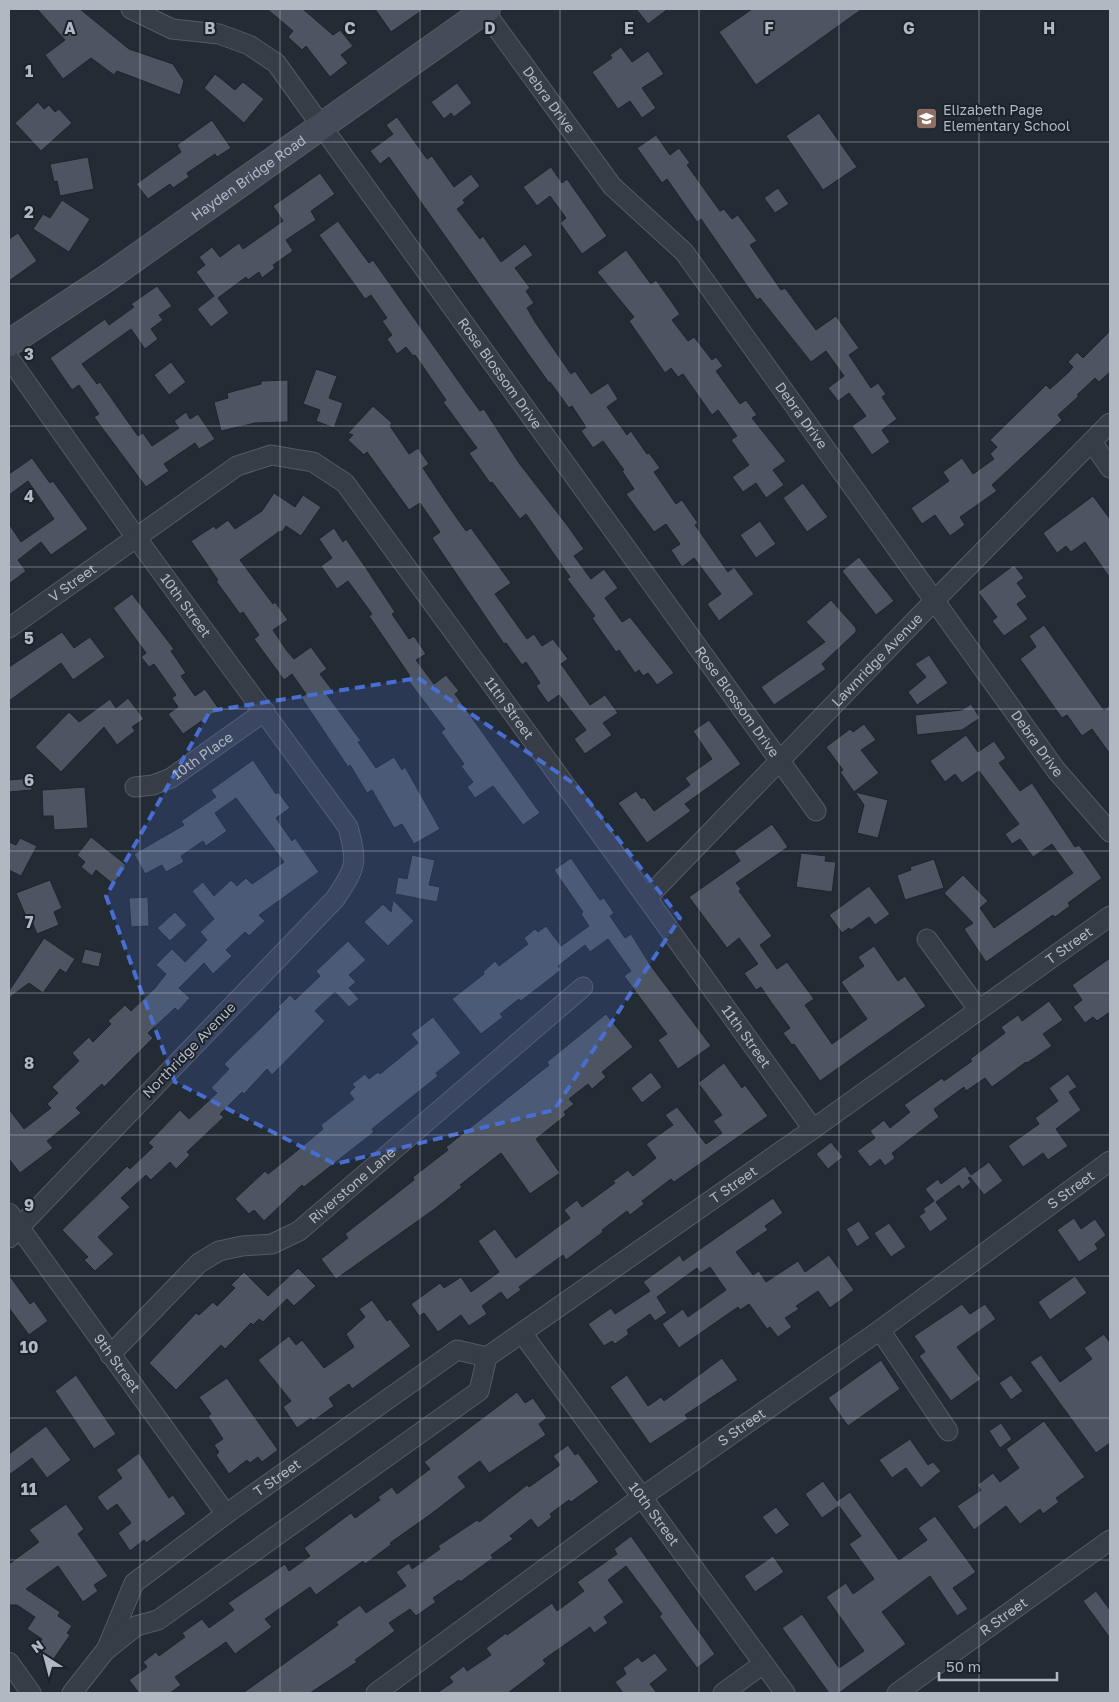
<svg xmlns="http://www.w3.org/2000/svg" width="1119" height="1702" font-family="'Golos Text',sans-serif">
<rect width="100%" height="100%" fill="#232b35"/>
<path fill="#4c5561" stroke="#1e242d" d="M37 9H80L129 49 173 64 184 81 180 95 117 71 114 75 91 58 63 79 45 55 65 40Z
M267 9H303L333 35 340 30 353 46 341 55 348 63 330 77 306 46 302 50 288 37 293 31Z
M375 9H424L391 32Z
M636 9H668L648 24Z
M752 9H862L756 85 719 32Z
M621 47 632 62 648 51 664 74 642 88 656 108 642 118 630 101 618 109 592 72 612 58 610 55Z
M215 74 235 90 243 82 264 99 244 123 204 88Z
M457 83 472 103 454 117 451 113 444 119 431 102Z
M38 102 44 109 49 105 55 112 59 109 72 123 41 151 15 123Z
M819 113 857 167 823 190 786 136Z
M397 117 427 159 432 156 454 187 471 174 480 186 463 200 465 203 457 209 480 239 483 236 501 262 525 244 533 255 515 268 530 288 526 291 534 303 527 308 535 322 571 374 575 371 591 394 608 383 618 399 607 407 627 435 631 431 647 454 649 453 660 468 654 472 676 504 682 500 698 523 695 525 728 572 734 567 754 594 719 621 707 604 721 594 694 558 682 567 671 550 680 544 666 524 654 532 626 494 634 489 622 471 624 470 603 441 593 448 581 431 586 427 572 406 569 408 550 382 549 383 389 157 380 164 370 151 393 134 386 125Z
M212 120 231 148 217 157 215 154 187 173 189 177 173 188 170 184 148 199 136 184 181 152 177 145Z
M656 135 670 155 679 148 690 163 687 165 720 211 724 209 732 219 738 215 757 241 750 245 781 290 785 288 816 330 836 316 859 348 849 355 871 388 878 383 886 394 882 397 897 419 882 430 890 442 872 455 852 426 866 416 849 393 838 401 828 388 844 376 826 351 811 362 760 298 757 300 701 219 697 222 667 179 662 183 637 148Z
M88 157 94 189 60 196 57 181 54 182 50 164Z
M551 167 562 183 567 179 607 236 582 254 560 223 566 218 550 196 537 206 523 187Z
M320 173 335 194 311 211 316 220 286 240 293 251 273 265 275 268 262 278 259 272 248 280 246 277 218 298 229 313 211 327 197 309 214 296 196 272 205 265 199 257 212 247 220 257 239 243 243 249 283 221 273 206Z
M778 188 789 204 775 213 764 198Z
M62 200 90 219 69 252 33 229 43 214 50 218Z
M338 221 369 263 373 260 464 389 480 411 484 409 519 463 567 525 584 549 574 556 591 579 604 569 618 588 605 598 622 622 630 617 674 673 657 685 648 673 643 676 639 670 635 673 619 650 616 652 592 618 595 616 567 579 570 577 526 514 520 519 492 482 490 483 469 453 477 448 443 402 446 400 415 355 413 356 406 347 397 354 387 339 392 335 382 321 387 318 371 295 365 299 319 235Z
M18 233 37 261 9 281V239Z
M626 250 651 284 656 280 680 314 672 320 688 341 694 337 712 360 716 357 723 366 716 371 740 404 746 400 757 415 752 418 786 461 773 470 784 485 766 498 756 483 743 492 732 477 749 465 731 440 737 436 718 410 712 415 683 374 678 377 671 368 665 373 629 321 634 317 597 272Z
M157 286 172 306 159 315 163 320 151 329 158 339 145 349 131 329 82 364 97 384 100 382 138 436 143 433 152 446 179 428 174 421 186 412 190 419 198 414 215 439 199 449 195 443 164 464 169 471 146 487 94 417 99 414 79 385 72 390 50 358 105 319 109 325 134 307 131 304Z
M1110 331V372L1099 382 1095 378 1077 395 1079 396 1058 415 1062 420 992 485 997 491 960 517 965 525 950 536 935 515 922 524 911 508 949 481 943 472 962 458 973 474 994 459 990 454 997 447 990 440 1046 385 1050 389 1069 372 1073 367 1068 362 1077 352 1083 358Z
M171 362 186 382 169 395 154 375Z
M316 369 337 376 329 398 343 403 334 428 316 421 320 410 303 404Z
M288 380V422L255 423 221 431 214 402 228 398 227 393 261 384V381Z
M373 406 392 423 390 426 409 454 418 448 429 464 423 468 447 504 466 531 471 528 511 583 495 594 527 639 534 634 542 646 553 639 568 659 561 664 590 705 605 695 618 713 603 723 612 735 585 754 574 739 586 730 559 695 548 703 536 686 540 683 526 662 522 665 506 643 504 644 432 538 440 532 420 503 409 510 367 452 364 455 348 440 353 435 348 433Z
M32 458 50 483 53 481 88 529 51 555 41 542 18 560 26 571 9 584V524L21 542 54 519 28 481 9 495V474Z
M803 483 828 517 807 532 783 498Z
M274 493 295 507 303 495 321 507 301 536 286 526 282 532 280 531 240 560 273 604 275 602 288 620 273 630 287 651 294 659 311 647 327 669 320 674 333 691 327 695 361 741 358 742 376 768 394 757 402 770 405 767 440 829 414 844 402 824 394 828 372 790 367 793 350 765 348 767 301 697 306 694 292 674 284 680 254 639 259 635 243 612 240 614 216 581 218 580 191 541 214 526 216 529 228 520 235 529 262 511Z
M1093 496 1110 519V578L1085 542 1071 552 1066 546 1057 553 1043 533Z
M760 521 776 544 756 558 740 535Z
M334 528 343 542 346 539 366 568 395 612 392 614 409 639 414 636 426 654 416 660 434 684 446 675 459 691 455 694 540 813 523 825 493 786 475 798 467 787 473 782 461 766 464 764 441 732 445 729 407 679 410 676 369 616 372 614 348 581 337 589 321 566 332 558 319 539Z
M859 557 894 601 876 615 842 571Z
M1014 565 1024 578 1017 583 1027 597 1017 604 1028 619 1004 636 992 621 997 617 978 592Z
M132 594 174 649 171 651 186 673 181 676 195 696 205 689 219 709 183 734 168 714 178 707 172 698 176 695 154 664 149 667 141 657 146 653 113 608Z
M831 600 856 628V632L822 664 826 669 774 705 761 687 825 642 806 622Z
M1044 625 1104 710 1110 705V754L1092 729 1082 736 1067 715 1062 718 1020 659 1036 647 1029 636Z
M62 632 74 648 90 637 105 657 73 680 61 663 9 701V667Z
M929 655 948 683 917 705 908 692 926 677 915 664Z
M128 698 144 719 132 727 135 731 117 745 104 727 61 772 35 747 69 712 79 722 110 699 116 708Z
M971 704 980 718 962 730 917 735 915 715 962 710Z
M709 720 741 764 685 804 691 811 647 843 618 803 636 791 642 799 644 797 654 811 690 785 685 778 712 759 693 731Z
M864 724 876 740 861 750 879 773 854 792 840 772 843 770 826 747 850 729 853 732Z
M966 735 978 752 994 741 1006 758 999 763 1020 791 1032 783 1075 847 1079 845 1102 878 1068 903 1070 906 1055 917 1053 915 986 962 964 929 973 923 944 893 963 875 988 901 980 908 994 928 1073 873 1052 844 1033 857 1020 839 1012 844 1005 834 1019 824 979 771 962 783 955 774 945 782 930 761Z
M253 760 276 794 278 792 290 808 276 818 292 841 295 838 319 872 259 915 265 921 249 936 245 932 226 950 232 956 213 974 204 963 179 988 190 998 178 1011 175 1008 148 1033 153 1038 104 1087 102 1084 76 1108 81 1113 47 1141 53 1148 20 1173 9 1159V1109L24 1129 51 1108 47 1104 58 1093 52 1087 79 1061 72 1053 89 1037 93 1042 111 1024 108 1021 125 1005 131 1011 155 988 166 974 156 965 172 949 185 962 207 940 200 932 214 919 192 891 203 882 214 896 231 880 237 886 246 878 252 884 284 862 236 798 215 813 227 831 206 846 203 841 181 856 184 862 166 872 162 865 145 874 134 854 184 825 181 821 216 797 211 790Z
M31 778 32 790 9 792V780Z
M85 787 88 828 54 830 53 816H43L42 790Z
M855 792 888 800 878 838 857 833 864 805Z
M772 824 788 847 736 883 741 889 739 891 772 936 760 945 777 969 787 962 814 999 805 1005 832 1044 867 1019 841 982 864 966 858 957 874 946 898 981 905 976 926 1006 820 1081 794 1044 792 1045 783 1033 790 1028 771 1002 761 987 756 990 744 973 758 964 739 938 727 948 689 897 740 861 734 851Z
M91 837 125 864V869L113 884 96 870 92 876 81 867 85 862 77 855Z
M20 838 37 846 21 876 9 870V842L16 845Z
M801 853 826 856 825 861 836 862 832 892 796 887Z
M412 855 435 860 429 885 440 887 437 902 395 894 398 877 407 879Z
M571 858 600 900 604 898 614 913 610 916 625 938 631 934 651 966 711 1046 678 1069 658 1040 667 1034 624 976 631 971 608 939 590 952 585 945 558 966 561 970 521 1001 519 999 500 1014 503 1017 481 1034 452 999 484 974 483 972 495 961 499 966 528 944 524 938 535 929 538 932 546 926 561 946 589 926 581 914 583 912 554 870Z
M934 859 944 888 905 900 897 875 911 870 910 867Z
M50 880 62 908 54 912 59 925 37 934 31 919 28 921 16 893Z
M869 886 890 914 875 925 869 917 851 930 849 928 842 933 829 915Z
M148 897 149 926 131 927 129 898Z
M393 900 414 921 388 946 364 922 383 904 391 912Z
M175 912 187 925 170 941 157 928Z
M44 938 75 959 66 973 60 969 43 993 29 983 9 998V991Z
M348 941 366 960 349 975 356 982 349 988 359 999 349 1007 335 992 315 1011 325 1021 272 1075 267 1069 244 1094 242 1092 220 1114 224 1117 187 1152 190 1155 176 1169 170 1162 151 1180 146 1175 121 1198 130 1207 98 1237 114 1254 95 1271 84 1260 88 1257 62 1230 127 1166 130 1169 153 1147 148 1143 180 1110 189 1119 217 1093 211 1088 229 1069 224 1064 280 1009 278 1007 290 995 295 1000 320 976 316 971Z
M85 949 102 953 99 967 81 963Z
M1110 958V1012L1097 1021 1093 1017 1085 1023 1073 1007 1082 1000 1072 985Z
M1049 1001 1063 1020 1043 1034 1052 1046 1027 1063 1026 1062 992 1087 985 1078 966 1091 964 1087 934 1109 939 1117 892 1153 895 1158 885 1166 880 1159 870 1167 857 1151 875 1138 870 1131 884 1120 890 1128 910 1112 904 1105 942 1078 944 1081 972 1061 970 1059 1005 1033 1001 1027 1018 1015 1022 1021Z
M606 1014 633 1047 602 1072 606 1077 592 1089 588 1084 569 1099 574 1104 564 1112 566 1115 536 1139 560 1173 530 1194 501 1153 460 1185 462 1187 436 1208 336 1279 321 1259 348 1238 345 1234 414 1180 413 1177 448 1150 446 1147 549 1065 547 1062Z
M433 1017 461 1053 436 1073 438 1076 372 1129 374 1132 304 1187 302 1185 264 1221 254 1210 249 1214 235 1199 265 1171 268 1174 293 1154 323 1129 321 1125 354 1099 349 1093 355 1087 352 1084 365 1074 369 1079 378 1072 380 1074 418 1043 411 1034Z
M724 1063 742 1088 745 1085 768 1116 674 1182 671 1179 642 1201 644 1204 630 1215 627 1211 602 1230 603 1232 566 1260 563 1255 519 1287 521 1290 507 1300 501 1292 482 1306 487 1314 469 1326 461 1315 438 1332 424 1313 419 1316 411 1304 440 1283 444 1288 461 1277 471 1292 499 1272 478 1241 495 1229 516 1258 570 1218 564 1210 577 1200 582 1207 615 1183 613 1181 628 1170 633 1176 656 1158 646 1144 673 1125 665 1115 677 1107 706 1144 722 1133 713 1121 722 1115 698 1083Z
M651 1072 662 1087 642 1103 631 1088Z
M1068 1074 1077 1087 1069 1092 1081 1110 1056 1129 1068 1146 1048 1160 1043 1153 1023 1167 1008 1146 1039 1124 1035 1118 1058 1101 1049 1088Z
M831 1142 843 1157 828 1169 816 1154Z
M989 1162 1003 1181 984 1195 970 1177 968 1178 971 1182 962 1190 959 1185 936 1202 948 1219 930 1232 919 1216 925 1212 923 1209 934 1201 925 1189 938 1179 941 1184 965 1166 971 1175Z
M773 1198 783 1213 765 1226 768 1230 736 1252 753 1275 759 1271 766 1282 798 1261 805 1272 829 1255 854 1290 830 1308 818 1291 796 1306 799 1309 785 1318 792 1327 778 1337 770 1327 767 1329 749 1304 740 1310 738 1307 679 1348 662 1324 683 1309 688 1317 726 1290 710 1267 701 1273 697 1268 657 1297 667 1313 655 1321 650 1314 627 1330 629 1334 615 1344 612 1341 604 1346 588 1324 611 1308 615 1314 650 1291 643 1282 680 1255 683 1261Z
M1074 1218 1081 1229 1095 1219 1106 1235 1095 1244 1098 1249 1079 1262 1057 1230Z
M859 1221 870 1238 857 1247 846 1229Z
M889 1223 906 1247 891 1257 874 1233Z
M298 1268 316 1286 294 1306 287 1299 263 1322 259 1319 253 1325 251 1323 225 1349 221 1345 176 1390 149 1363 196 1313 199 1315 213 1302 217 1306 235 1288 231 1285 244 1272 268 1296Z
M9 1275 30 1304 34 1301 48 1321 29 1335 9 1308Z
M1075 1276 1087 1293 1050 1320 1038 1302Z
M372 1300 387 1321 390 1319 411 1346 352 1389 349 1384 329 1398 334 1406 313 1421 311 1418 297 1428 283 1407 291 1401 258 1360 289 1336 296 1345 302 1340 324 1368 354 1347 346 1334 365 1317 359 1309Z
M962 1304 970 1314 985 1304 996 1319 957 1347 981 1379 951 1401 919 1356 925 1352 914 1336Z
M1104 1334 1110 1343V1443L1096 1453 1030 1362 1041 1355 1060 1382 1092 1359 1084 1348Z
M722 1358 738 1380 685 1415 688 1419 650 1444 610 1387 627 1375 648 1406 661 1397 664 1401Z
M881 1360 900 1389 848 1426 828 1398Z
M76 1375 116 1434 94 1449 55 1391Z
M1011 1375 1023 1391 1011 1400 999 1383Z
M227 1378 278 1450 262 1462 258 1457 250 1463 247 1460 229 1474 216 1455 219 1452 214 1445 223 1439 208 1416 211 1414 199 1397Z
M517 1392 525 1403 533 1398 547 1418 539 1424 546 1435 489 1473 480 1461 458 1477 466 1487 431 1514 390 1543 392 1544 365 1564 363 1561 316 1595 310 1587 265 1619 272 1627 235 1654 226 1642 175 1677 181 1685 170 1693H139L129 1680 147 1667 143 1662 156 1652 159 1656 185 1637 182 1633 202 1619 209 1628 234 1610 228 1603 285 1564 289 1571 310 1556 304 1548 351 1513 355 1518 380 1500 378 1497 392 1487 397 1494 430 1469 424 1462Z
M1044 1421 1085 1477 1056 1498 1059 1502 1043 1514 1040 1509 1020 1524 1006 1506 974 1530 957 1506 981 1490 977 1485 993 1473 1000 1482 1019 1468 1006 1449Z
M1001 1423 1012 1439 1000 1448 989 1431Z
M46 1426 71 1460 47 1478 32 1458 9 1475V1454Z
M910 1439 928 1465 933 1462 941 1471 921 1488 906 1468 892 1478 879 1460Z
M568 1445 575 1455 578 1453 599 1482 571 1502 569 1500 550 1514 552 1517 538 1528 531 1519 510 1536 513 1539 491 1555 493 1558 460 1582 459 1580 433 1598 436 1602 416 1616 410 1609 389 1623 395 1631 355 1660 357 1662 310 1693H243L338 1625 336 1622 360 1605 366 1613 406 1586 396 1572 409 1563 412 1569 440 1549 438 1546 477 1520 479 1522 527 1485 529 1487 560 1465 553 1456Z
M139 1453 169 1498 173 1495 186 1514 146 1543 144 1540 130 1551 118 1533 131 1523 117 1504 107 1511 97 1497 122 1478 116 1470Z
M823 1481 837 1501 850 1492 899 1560 927 1540 918 1528 935 1516 976 1572 953 1588 968 1609 957 1616 930 1576 882 1612 906 1644 839 1693H829L782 1628 802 1614 839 1668 864 1651 826 1597 846 1583 853 1594 874 1579 849 1544 861 1536 839 1506 822 1518 805 1494Z
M66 1504 84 1529 78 1534 108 1576 94 1585 98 1591 83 1602 58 1566 26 1589 60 1612 58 1616 72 1626 67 1633 70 1635 51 1663 34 1651 42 1639 27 1629 35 1617 17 1605H9V1564L39 1542 29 1530Z
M776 1507 790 1525 776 1535 762 1517Z
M631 1536 715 1654 697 1668 659 1616 662 1614 626 1566 608 1580 624 1602 604 1617 608 1623 594 1633 590 1627 543 1660 546 1664 508 1693H437L453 1682 449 1677 464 1666 467 1671 491 1655 486 1648 506 1633 507 1635 552 1603 557 1611 584 1591 577 1582 617 1554 614 1549Z
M773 1556 784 1572 755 1592 744 1576Z
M1096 1591 1110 1610V1638L1083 1601Z
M655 1653 668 1670 650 1684 657 1693H623L615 1682 626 1674 623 1668 638 1657 642 1662Z"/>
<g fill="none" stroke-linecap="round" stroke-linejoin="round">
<defs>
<g id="street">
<path id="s1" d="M131 9 172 29 219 34 249 45 276 63 816 811"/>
<path id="s2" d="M483 9 612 186 684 252 1056 770 1110 832"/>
<path id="s3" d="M9 358 135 536 348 827C358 864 356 867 335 899L9 1238"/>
<path d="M1092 442 1110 468"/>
<path id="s4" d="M9 628 237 466 271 455 313 462 345 483 574 797 813 1129"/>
<path id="s5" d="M135 787 153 785 171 778 265 711"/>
<path id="s6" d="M647 898 935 600 1110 423"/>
<path d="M927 939 978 1009"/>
<path id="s7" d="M9 1213 226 1514"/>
<path d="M880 1330 948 1431"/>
<path id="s8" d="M522 1333 785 1693"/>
<path id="s9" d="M110 1355 199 1263 219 1251 242 1246 272 1244 299 1231 583 987"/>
<path id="s10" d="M107 1648 134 1583 226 1514 457 1350 487 1357"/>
<path d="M9 1662 31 1693"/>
<path id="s11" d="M72 1693 105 1651 136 1626 158 1620 479 1391 487 1357 813 1129 1110 916"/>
<path id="s12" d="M376 1693 642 1497 880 1330 1110 1161"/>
<path d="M723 1693 763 1664"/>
<path id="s13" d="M897 1693 1110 1540"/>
</g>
<g id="secondary">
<path id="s14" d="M9 343 107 278 487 9"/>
</g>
</defs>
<use href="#street" stroke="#545b64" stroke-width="21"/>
<use href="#secondary" stroke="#545b64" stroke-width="28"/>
<use href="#street" stroke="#373d46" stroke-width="19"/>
<use href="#secondary" stroke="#454c59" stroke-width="26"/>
</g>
<path fill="#496ed1" fill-opacity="0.2" stroke="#496ed1" stroke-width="4" stroke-dasharray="10 6" stroke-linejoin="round" d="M418 678 576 785 680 918 554 1110 335 1164 175 1082 106 896 210 711Z"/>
<path fill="none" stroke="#b1b8c2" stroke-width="1" stroke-opacity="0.55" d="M140 9V1693M280 9V1693M420 9V1693M560 9V1693M699 9V1693M839 9V1693M979 9V1693M9 142H1110M9 284H1110M9 426H1110M9 567H1110M9 709H1110M9 851H1110M9 993H1110M9 1135H1110M9 1276H1110M9 1418H1110M9 1560H1110"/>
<defs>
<symbol id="school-square" viewBox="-11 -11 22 22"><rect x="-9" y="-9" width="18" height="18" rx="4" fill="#8d6e63" stroke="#1c222b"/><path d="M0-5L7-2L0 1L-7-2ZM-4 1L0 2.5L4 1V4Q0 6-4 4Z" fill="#fff"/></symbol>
</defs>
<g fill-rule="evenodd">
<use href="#school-square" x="914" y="106" width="25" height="25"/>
</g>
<g text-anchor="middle" stroke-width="4" stroke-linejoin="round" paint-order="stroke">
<g font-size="14" fill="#b1b8c2" stroke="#1c222b">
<text dy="5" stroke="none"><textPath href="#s2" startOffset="112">Debra Drive</textPath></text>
<text dy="5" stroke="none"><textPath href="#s14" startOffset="291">Hayden Bridge Road</textPath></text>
<text dy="5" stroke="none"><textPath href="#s1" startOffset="540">Rose Blossom Drive</textPath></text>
<text dy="5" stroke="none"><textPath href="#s2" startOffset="518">Debra Drive</textPath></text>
<text dy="5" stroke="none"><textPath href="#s4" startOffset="78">V Street</textPath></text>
<text dy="5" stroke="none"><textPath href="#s3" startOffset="304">10th Street</textPath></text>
<text dy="5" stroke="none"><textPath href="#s6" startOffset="331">Lawnridge Avenue</textPath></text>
<text dy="5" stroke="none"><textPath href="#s1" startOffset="945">Rose Blossom Drive</textPath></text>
<text dy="5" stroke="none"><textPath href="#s4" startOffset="675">11th Street</textPath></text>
<text dy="5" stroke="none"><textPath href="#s2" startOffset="922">Debra Drive</textPath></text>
<text dy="5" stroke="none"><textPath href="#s5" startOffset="76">10th Place</textPath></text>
<text dy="5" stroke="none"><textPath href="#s11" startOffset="1258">T Street</textPath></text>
<text dy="5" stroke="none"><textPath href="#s4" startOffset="1080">11th Street</textPath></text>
<text transform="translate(189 1050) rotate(-46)" y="5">Northridge Avenue</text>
<text dy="5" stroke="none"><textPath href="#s11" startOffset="846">T Street</textPath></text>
<text dy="5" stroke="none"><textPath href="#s9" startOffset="305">Riverstone Lane</textPath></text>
<text dy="5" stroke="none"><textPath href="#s12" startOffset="858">S Street</textPath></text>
<text dy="5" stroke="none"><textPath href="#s7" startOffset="185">9th Street</textPath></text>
<text dy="5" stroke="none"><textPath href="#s12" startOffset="452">S Street</textPath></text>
<text dy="5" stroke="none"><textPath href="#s10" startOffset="248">T Street</textPath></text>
<text dy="5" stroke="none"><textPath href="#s8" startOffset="224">10th Street</textPath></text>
<text dy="5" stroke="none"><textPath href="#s13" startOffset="131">R Street</textPath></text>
</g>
<g font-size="14" fill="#b1b8c2" stroke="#1c222b" text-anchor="start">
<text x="943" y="115">Elizabeth Page<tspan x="943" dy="16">Elementary School</tspan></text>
</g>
</g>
<g font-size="16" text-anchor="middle" font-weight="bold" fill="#b1b8c2" stroke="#1c222b" stroke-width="4" stroke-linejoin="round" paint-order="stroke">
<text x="70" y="34">A</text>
<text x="210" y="34">B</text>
<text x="350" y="34">C</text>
<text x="490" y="34">D</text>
<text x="629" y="34">E</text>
<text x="769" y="34">F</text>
<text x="909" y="34">G</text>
<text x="1049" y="34">H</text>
<text x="29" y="77">1</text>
<text x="29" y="218">2</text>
<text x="29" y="360">3</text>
<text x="29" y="502">4</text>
<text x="29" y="644">5</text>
<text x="29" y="786">6</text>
<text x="29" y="928">7</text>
<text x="29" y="1069">8</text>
<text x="29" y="1211">9</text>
<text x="29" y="1353">10</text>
<text x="29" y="1495">11</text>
</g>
<rect width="1119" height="1702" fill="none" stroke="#b1b8c2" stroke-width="20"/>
<g transform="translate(45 1657) rotate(324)" stroke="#1c222b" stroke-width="4" paint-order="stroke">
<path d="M0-4L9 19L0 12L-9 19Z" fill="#b1b8c2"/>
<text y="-8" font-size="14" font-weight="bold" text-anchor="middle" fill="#b1b8c2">N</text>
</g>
<path d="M939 1672v8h118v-8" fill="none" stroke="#b1b8c2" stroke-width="2.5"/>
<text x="946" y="1672" font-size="15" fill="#b1b8c2" stroke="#1c222b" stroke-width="4" paint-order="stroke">50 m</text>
</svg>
